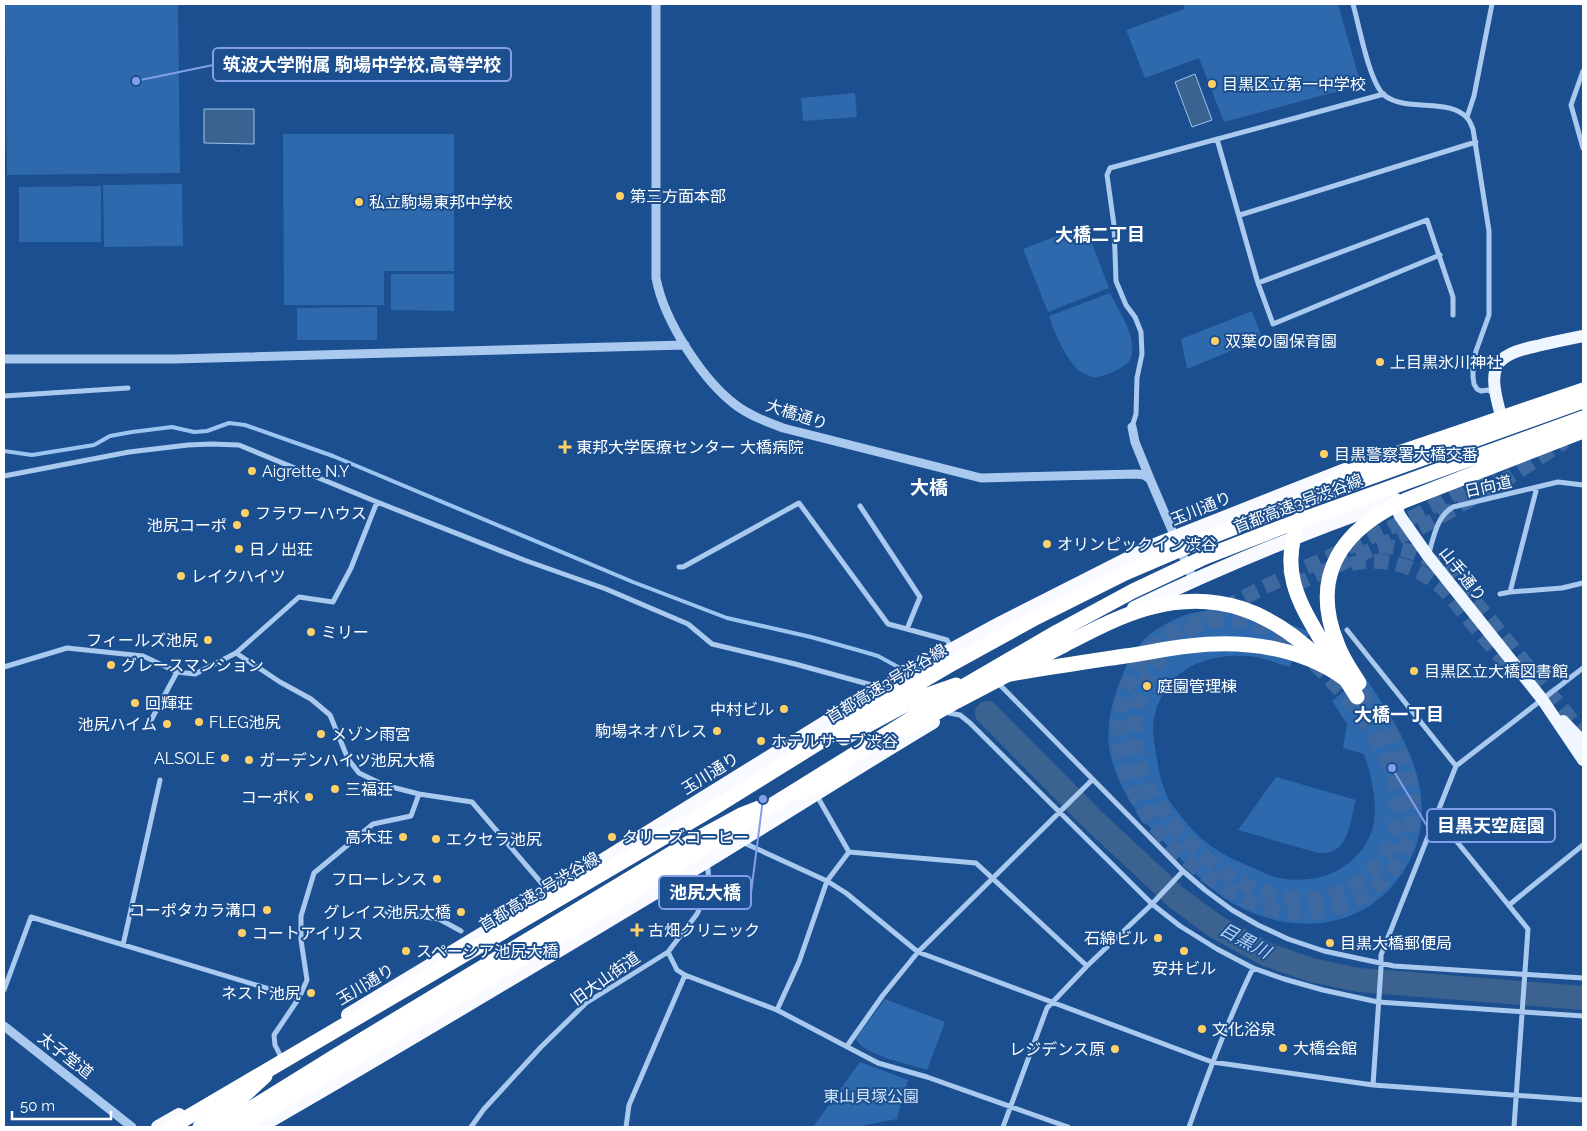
<svg xmlns="http://www.w3.org/2000/svg" width="1587" height="1131" font-family="Raleway,'Noto Sans JP',sans-serif">
<rect width="100%" height="100%" fill="#1b4f8f"/>
<path fill="#2e69ad" d="M5 4H178L180 173 7 175Z
M1183 4H1338L1361 85 1224 122 1199 58 1145 78 1126 30 1184 9Z
M855 93 857 117 803 121 801 98Z
M283 134H454V271H384V305H284Z
M182 184 183 246 104 247 103 185Z
M101 186V242H19V187Z
M1085 225 1109 288 1048 312 1023 249Z
M391 274H454V311L391 310Z
M1110 293C1118 310 1131 327 1132 346 1133 350 1132 357 1129 361 1125 368 1100 379 1092 377 1088 376 1084 373 1081 372 1066 361 1054 332 1049 316Z
M377 307V340H297V308Z
M1252 311 1262 338 1187 369 1181 339Z
M1252 610 1310 632 1289 667C1278 664 1267 659 1256 657 1227 653 1189 659 1170 684 1150 711 1151 727 1157 759 1159 774 1163 788 1170 802 1174 808 1179 814 1184 820 1207 848 1225 856 1258 870 1265 873 1272 877 1279 878 1304 883 1331 878 1350 862 1363 851 1372 837 1374 821 1377 798 1371 775 1364 754L1343 748 1347 724 1332 701 1363 675C1401 727 1444 797 1409 862 1373 929 1297 939 1234 904 1212 892 1190 868 1173 851 1143 822 1120 795 1110 753 1105 729 1112 701 1121 679 1126 665 1136 646 1148 636 1154 630 1172 620 1180 617 1202 608 1229 610 1252 610Z
M1276 777 1356 800C1349 824 1349 856 1318 853L1238 830Z
M885 999 945 1022 927 1070C912 1065 859 1054 856 1038Z
M860 1062 908 1080 897 1119 865 1125 864 1127H813Z"/>
<path fill="#3c6290" stroke="#9cc4f0" d="M1195 74 1212 120 1192 127 1175 82Z
M204 109H254V144L204 143Z"/>
<g fill="none" stroke-linecap="round" stroke-linejoin="round">
<path stroke="#9cc4f0" stroke-width="4" d="M4 451 32 455 94 445 110 436 132 432 172 427 194 432 207 431 229 423 245 425 333 456 633 582 727 618 811 637 861 651 878 656 900 668"/>
<path stroke="#3c6290" stroke-width="24" d="M987 713 1092 819 1177 898 1218 928 1266 954 1311 970 1359 980 1583 998"/>
<path stroke="#3d69a0" stroke-width="15" stroke-dasharray="15 8" stroke-linecap="butt" d="M1379 546C1413 547 1439 562 1462 586L1583 734
M1351 564C1379 557 1412 564 1435 582 1447 590 1455 602 1464 613 1479 631 1494 649 1509 667
M1294 585 1427 524 1505 480 1565 441
M1289 641C1227 599 1147 619 1125 694 1120 708 1117 723 1119 739 1122 794 1163 844 1206 875 1233 895 1263 912 1297 913 1376 914 1428 854 1408 775 1400 742 1378 712 1355 687
M1314 663C1343 691 1384 738 1394 778 1413 851 1356 911 1282 897 1248 891 1216 869 1193 845 1171 824 1153 801 1142 773 1127 733 1134 688 1162 655 1173 642 1188 632 1202 622 1244 594 1291 575 1337 553 1363 540 1390 528 1417 515 1443 501 1468 485 1494 471"/>
<path stroke="#a9c9ee" stroke-width="5" d="M1353 4C1359 25 1369 82 1384 95 1406 113 1451 97 1468 119 1470 121 1471 125 1473 129L1489 231V315L1476 351 1473 366V377L1474 384 1477 389 1481 391 1488 390 1495 394
M1583 71 1571 105 1583 148
M1467 117 1474 96 1492 4
M1217 139 1258 283 1273 324 1440 255
M1240 215 1476 142
M1258 283 1427 220 1453 297V315
M4 396 128 388
M1132 427 1136 414 1137 378 1142 354 1141 332 1135 317 1126 305 1116 281 1114 225 1107 175 1110 168 1384 94
M4 476 129 452 188 445 211 444 239 445 377 502 524 560 606 589 688 624 712 644 795 664 879 687
M1429 553C1434 536 1437 516 1453 507L1558 482 1583 485
M679 567H683L799 503 888 624 907 629 920 597 860 506
M1510 592 1562 588 1583 583
M1500 594 1510 592 1537 487
M907 629 947 640 952 649
M1347 630 1456 766
M236 653 299 597 333 602 351 568 377 502
M4 667 67 648 143 656 177 672 195 674 236 653 280 682 311 699 330 715 348 759 359 773 384 785 419 794 472 802 550 893
M999 684 1183 871 1205 890 1232 910 1258 925 1288 939 1324 951 1394 966 1583 978
M949 713 960 715 970 723 1152 904 1180 926 1217 949 1253 968 1284 979 1323 990 1378 1002 1583 1016
M149 724 177 672
M817 796 849 852 976 863 1087 966
M1436 816 1528 929 1514 1127
M742 842 827 881 846 893 918 952 1212 1062 1373 1085 1583 1100
M1509 905 1583 845
M387 912 439 919 461 931
M123 945 160 780
M668 952 677 970 685 975 777 1010 878 1063 927 1077 1068 1127
M4 990 31 917 299 998
M777 1010 799 962 827 881 849 852
M847 1046 883 995 918 952 1092 780
M280 1055 275 1045 274 1035 299 998 307 980 301 940V916L314 873 373 824 411 816 419 794
M1373 1085 1381 968V955L1456 766 1583 668
M471 1127 484 1109 541 1047 586 1003 668 952 697 914 709 888 708 869 705 863
M626 1127 629 1105 685 975
M1003 1127 1047 1008 1087 966 1152 904 1183 871
M1189 1127C1208 1073 1228 1020 1253 968"/>
<path stroke="#a9c9ee" stroke-width="9" d="M656 4V278C664 321 703 381 737 406 751 416 767 422 783 428L981 478 1136 474 1144 475 1150 479
M4 359H175L685 345
M1132 427 1135 442 1150 479 1193 579
M4 1026 132 1127"/>
<path stroke="#f0f6ff" stroke-width="12" d="M1500 412C1488 368 1492 355 1537 346 1553 342 1568 339 1583 336
M1392 498 1400 516 1428 556 1542 699 1583 760
M1563 721 1583 742"/>
<path stroke="#f8faff" stroke-width="14" d="M1134 608C1220 567 1307 531 1396 500
M348 1015 550 893 839 714 907 674 1001 623 1155 545 1345 470
M158 1127 179 1115
M259 1127C409 1041 556 952 704 863 781 816 856 768 933 722"/>
<path stroke="#fff" stroke-width="15" d="M1472 428 1583 390
M1324 645 1357 697
M907 729 957 701 1064 645
M799 793 842 776
M689 843 741 815 759 808
M200 1127 230 1108 265 1076"/>
<path stroke="#fff" stroke-width="15" d="M1324 489 1341 476 1369 463 1472 428
M1301 516C1278 568 1297 600 1324 645
M1064 645C1091 631 1119 616 1148 608 1217 589 1271 611 1321 660
M986 678C1032 670 1079 663 1125 656 1147 653 1168 648 1189 646 1246 639 1311 648 1355 687
M1359 683C1351 670 1342 658 1337 643 1309 574 1344 528 1406 500L1583 431
M844 738 916 699 956 685
M171 1127 717 806 852 722 948 666 1037 617 1125 573 1195 543 1281 509 1583 401
M221 1127 337 1055 689 843
M240 1127 621 899 959 689 1057 632 1133 591 1205 557 1282 527 1583 418"/>
</g>
<g fill="#ffd166" stroke="#1b4f8f" stroke-width="2">
<circle cx="1212" cy="84" r="5"/>
<circle cx="620" cy="196" r="5"/>
<circle cx="359" cy="202" r="5"/>
<circle cx="1215" cy="341" r="5"/>
<circle cx="1380" cy="362" r="5"/>
<path d="M562.5 439.5h5v5h5v5h-5v5h-5v-5h-5v-5h5z"/>
<circle cx="1324" cy="454" r="5"/>
<circle cx="252" cy="471" r="5"/>
<circle cx="245" cy="513" r="5"/>
<circle cx="237" cy="525" r="5"/>
<circle cx="1047" cy="544" r="5"/>
<circle cx="239" cy="549" r="5"/>
<circle cx="181" cy="576" r="5"/>
<circle cx="311" cy="632" r="5"/>
<circle cx="208" cy="640" r="5"/>
<circle cx="111" cy="665" r="5"/>
<circle cx="1414" cy="671" r="5"/>
<circle cx="1147" cy="686" r="5"/>
<circle cx="135" cy="703" r="5"/>
<circle cx="784" cy="709" r="5"/>
<circle cx="199" cy="722" r="5"/>
<circle cx="167" cy="724" r="5"/>
<circle cx="717" cy="731" r="5"/>
<circle cx="321" cy="734" r="5"/>
<circle cx="761" cy="741" r="5"/>
<circle cx="225" cy="758" r="5"/>
<circle cx="249" cy="760" r="5"/>
<circle cx="335" cy="789" r="5"/>
<circle cx="309" cy="797" r="5"/>
<circle cx="403" cy="837" r="5"/>
<circle cx="612" cy="837" r="5"/>
<circle cx="436" cy="839" r="5"/>
<circle cx="437" cy="879" r="5"/>
<circle cx="267" cy="910" r="5"/>
<circle cx="461" cy="912" r="5"/>
<path d="M634.5 922.5h5v5h5v5h-5v5h-5v-5h-5v-5h5z"/>
<circle cx="242" cy="933" r="5"/>
<circle cx="1158" cy="938" r="5"/>
<circle cx="1330" cy="943" r="5"/>
<circle cx="406" cy="951" r="5"/>
<circle cx="1184" cy="951" r="5"/>
<circle cx="311" cy="993" r="5"/>
<circle cx="1202" cy="1029" r="5"/>
<circle cx="1283" cy="1048" r="5"/>
<circle cx="1115" cy="1049" r="5"/>
</g>
<g text-anchor="middle" stroke-width="4" stroke-linejoin="round" paint-order="stroke">
<g font-size="16" fill="#fff" stroke="#1b4f8f" text-anchor="start">
<text x="1222" y="90">目黒区立第一中学校</text>
<text x="630" y="202">第三方面本部</text>
<text x="369" y="208">私立駒場東邦中学校</text>
<text x="1225" y="347">双葉の園保育園</text>
<text x="1390" y="368">上目黒氷川神社</text>
<text x="576" y="453">東邦大学医療センター 大橋病院</text>
<text x="1334" y="460">目黒警察署大橋交番</text>
<text x="262" y="477">Aigrette N.Y</text>
<text x="255" y="519">フラワーハウス</text>
<text x="227" y="531" text-anchor="end">池尻コーポ</text>
<text x="1057" y="550">オリンピックイン渋谷</text>
<text x="249" y="555">日ノ出荘</text>
<text x="191" y="582">レイクハイツ</text>
<text x="321" y="638">ミリー</text>
<text x="198" y="646" text-anchor="end">フィールズ池尻</text>
<text x="121" y="671">グレースマンション</text>
<text x="1424" y="677">目黒区立大橋図書館</text>
<text x="1157" y="692">庭園管理棟</text>
<text x="145" y="709">回輝荘</text>
<text x="774" y="715" text-anchor="end">中村ビル</text>
<text x="209" y="728">FLEG池尻</text>
<text x="157" y="730" text-anchor="end">池尻ハイム</text>
<text x="707" y="737" text-anchor="end">駒場ネオパレス</text>
<text x="331" y="740">メゾン雨宮</text>
<text x="771" y="747">ホテルサーブ渋谷</text>
<text x="215" y="764" text-anchor="end">ALSOLE</text>
<text x="259" y="766">ガーデンハイツ池尻大橋</text>
<text x="345" y="795">三福荘</text>
<text x="299" y="803" text-anchor="end">コーポK</text>
<text x="393" y="843" text-anchor="end">高木荘</text>
<text x="622" y="843">タリーズコーヒー</text>
<text x="446" y="845">エクセラ池尻</text>
<text x="427" y="885" text-anchor="end">フローレンス</text>
<text x="257" y="916" text-anchor="end">コーポタカラ溝口</text>
<text x="451" y="918" text-anchor="end">グレイス池尻大橋</text>
<text x="648" y="936">古畑クリニック</text>
<text x="252" y="939">コートアイリス</text>
<text x="1148" y="944" text-anchor="end">石綿ビル</text>
<text x="1340" y="949">目黒大橋郵便局</text>
<text x="416" y="957">スペーシア池尻大橋</text>
<text x="1184" y="974" text-anchor="middle">安井ビル</text>
<text x="301" y="999" text-anchor="end">ネスト池尻</text>
<text x="1212" y="1035">文化浴泉</text>
<text x="1293" y="1054">大橋会館</text>
<text x="1105" y="1055" text-anchor="end">レジデンス原</text>
</g>
<g font-size="16" fill="#fff" stroke="#1b4f8f">
<text transform="translate(797 414) rotate(18)" y="6">大橋通り</text>
<text transform="translate(1488 486) rotate(-13)" y="6">日向道</text>
<text transform="translate(1298 503) rotate(-21)" y="6">首都高速3号渋谷線</text>
<text transform="translate(1201 508) rotate(-22)" y="6">玉川通り</text>
<text transform="translate(1463 574) rotate(52)" y="6">山手通り</text>
<text transform="translate(886 683) rotate(-31)" y="6">首都高速3号渋谷線</text>
<text transform="translate(710 773) rotate(-32)" y="6">玉川通り</text>
<text transform="translate(539 891) rotate(-31)" y="6">首都高速3号渋谷線</text>
<text transform="translate(605 978) rotate(-35)" y="6">旧大山街道</text>
<text transform="translate(365 984) rotate(-31)" y="6">玉川通り</text>
<text transform="translate(66 1055) rotate(38)" y="6">太子堂道</text>
</g>
<g font-size="16" fill="#cfe3fa" stroke="#1b4f8f">
<text x="871" y="1102">東山貝塚公園</text>
</g>
<g font-size="18" font-weight="bold" fill="#fff" stroke="#1b4f8f">
<text x="1100" y="241">大橋二丁目</text>
<text x="1399" y="721">大橋一丁目</text>
</g>
<g font-size="18" font-style="italic" fill="#b5d3f5" stroke="#1b4f8f">
<text transform="translate(1245 941) rotate(28)" y="6">目黒川</text>
</g>
<g font-size="19" font-weight="bold" fill="#fff" stroke="#1b4f8f">
<text x="929" y="494">大橋</text>
</g>
</g>
<path fill="none" stroke="#839eea" stroke-width="2" d="M136 81L213 65M1392 768L1427 826M763 799L751 893"/>
<g fill="#839eea" stroke="#1b4f8f" stroke-width="2">
<circle cx="136" cy="81" r="5"/>
<circle cx="1392" cy="768" r="5"/>
<circle cx="763" cy="799" r="5"/>
</g>
<g fill="#1b4f8f" stroke="#839eea" stroke-width="2">
<rect x="213" y="48" width="298" height="33" rx="5"/>
<rect x="1427" y="809" width="128" height="33" rx="5"/>
<rect x="659" y="876" width="92" height="33" rx="5"/>
</g>
<g font-size="18" text-anchor="middle" font-weight="bold" fill="#fff">
<text x="362" y="71">筑波大学附属 駒場中学校,高等学校</text>
<text x="1491" y="832">目黒天空庭園</text>
<text x="705" y="899">池尻大橋</text>
</g>
<rect width="1587" height="1131" fill="none" stroke="#ffffff" stroke-width="10"/>
<path d="M12 1111v8h99v-8" fill="none" stroke="#ffffff" stroke-width="2.5"/>
<text x="20" y="1111" font-size="15" fill="#ffffff" stroke="#1b4f8f" stroke-width="4" paint-order="stroke">50 m</text>
</svg>
